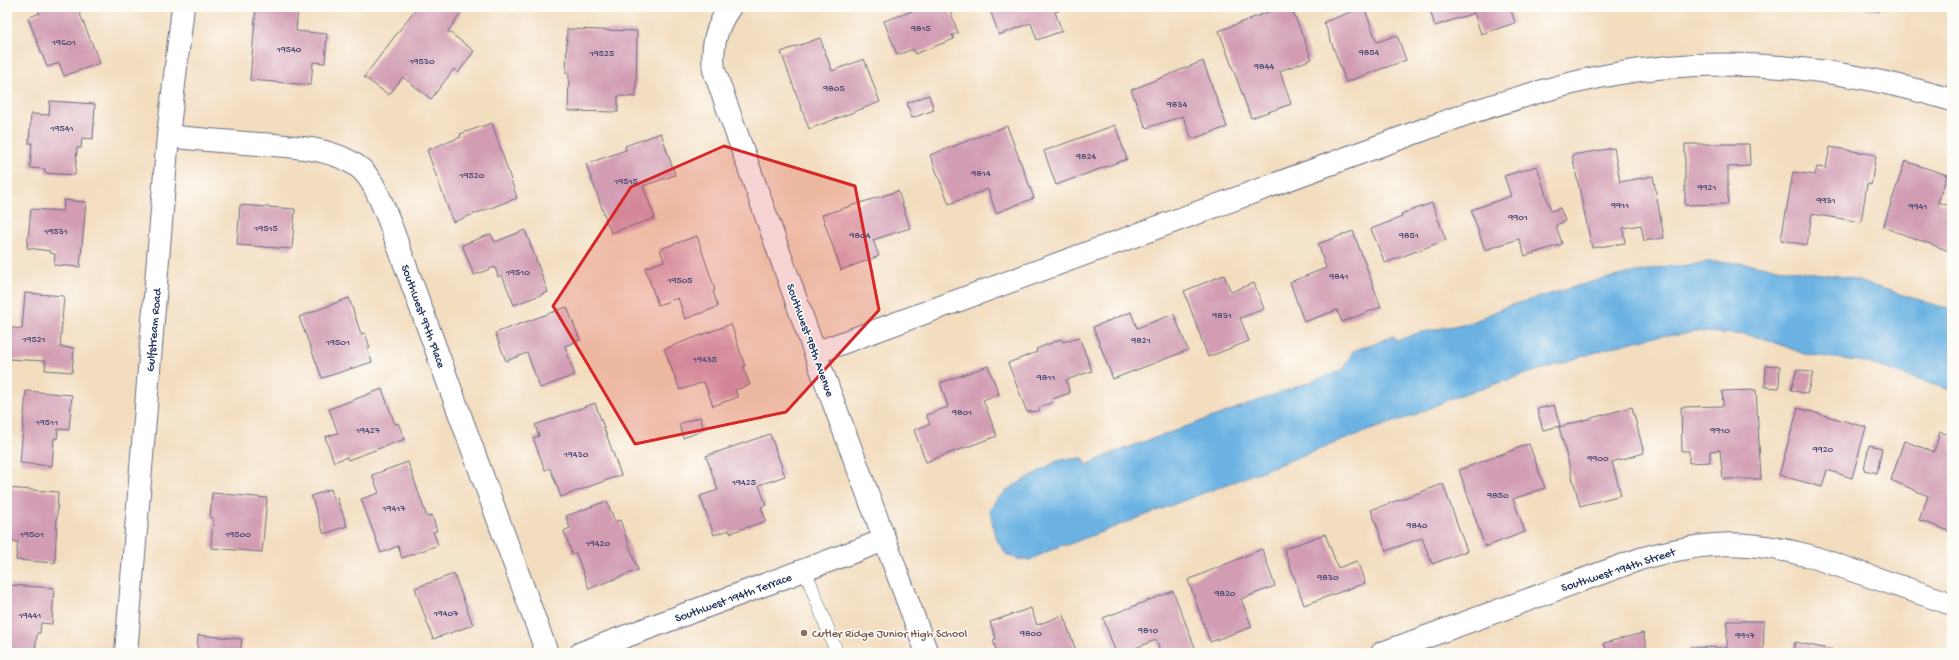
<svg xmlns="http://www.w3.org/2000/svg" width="1959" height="660" font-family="'Gochi Hand',sans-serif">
<rect width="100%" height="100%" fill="#fdfcf7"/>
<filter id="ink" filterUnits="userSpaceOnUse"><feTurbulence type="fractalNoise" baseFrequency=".025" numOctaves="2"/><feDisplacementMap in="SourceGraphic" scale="8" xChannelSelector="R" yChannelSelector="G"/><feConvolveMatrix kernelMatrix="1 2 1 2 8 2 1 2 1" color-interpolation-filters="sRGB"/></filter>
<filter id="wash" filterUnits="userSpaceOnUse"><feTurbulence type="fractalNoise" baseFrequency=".012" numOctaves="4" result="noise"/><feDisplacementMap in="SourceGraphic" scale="16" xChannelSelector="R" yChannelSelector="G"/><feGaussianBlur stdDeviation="0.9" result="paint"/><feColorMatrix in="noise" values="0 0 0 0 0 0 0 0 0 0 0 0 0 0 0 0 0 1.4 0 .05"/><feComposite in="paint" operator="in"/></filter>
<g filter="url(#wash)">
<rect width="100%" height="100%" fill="#f3ddbf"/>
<path fill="#6cb3e3" stroke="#4471a0" d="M1707 262H1731L1845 277 1952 310V391L1865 362 1804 354 1769 340 1749 335 1695 331 1679 335 1656 336 1609 348 1454 397 1415 415 1367 431 1067 545H1062L1029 560 1017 559 1007 555 995 537 990 510 996 500 1010 488 1059 460 1083 458 1087 465 1113 453 1343 370 1353 351 1394 336 1396 341 1418 333 1473 322 1505 307 1598 280 1667 266H1682Z"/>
<g id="blocks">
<path fill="#d29cb2" d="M46 7H77L100 63 64 76 59 63 47 67 28 18 40 13 38 10Z
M256 7H298L296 31 327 34 325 63 313 62 311 85 250 80Z
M417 7H453L461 13 448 31 474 51 458 73 454 69 431 99 403 77 389 95 364 77Z
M914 7H949L958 33 952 35 954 39 915 54 913 49 897 55 884 21 913 11 912 8Z
M989 7H1069L1055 12 1062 31 1037 40 1031 23 999 35Z
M1281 7H1291L1312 59 1280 71 1291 104 1251 118 1219 31Z
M1364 7 1377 42 1397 35 1406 60 1346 82 1324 22Z
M1429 7H1510L1515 23 1481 34 1474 13 1435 26Z
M1859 7H1880L1879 11Z
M567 29 637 31 636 97 618 96V112L568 111 569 73H566Z
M820 38 832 71 864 59 880 102 809 129 781 52Z
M1203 61 1227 127 1192 139 1183 116 1146 128 1131 90Z
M929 95 934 110 912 118 907 103Z
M50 101 95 104 93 139 82 138 81 148H77L75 175 45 173V169L30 168 32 143H29L31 114 49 115Z
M492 123 517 198 453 222 427 150 461 137 460 134Z
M1115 125 1127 159 1056 185 1044 151Z
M1007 126 1034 198 996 213 988 189 949 204 930 155Z
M661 133 675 175 643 186 655 218 611 233 586 164 626 150 625 146Z
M1685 144H1749L1750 166 1728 167V204L1685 205Z
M1830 147 1876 155 1871 185 1867 184 1861 222 1812 214 1807 245 1781 240 1793 172 1815 175 1817 167 1826 168Z
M1614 148 1620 182 1653 176 1664 238 1644 241 1641 225 1623 228 1625 243 1592 248 1572 155Z
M1905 161 1947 175 1938 202 1952 207V252L1883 227Z
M1537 166 1551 211 1560 208 1565 221 1556 225 1562 244 1525 256 1519 239 1485 250 1471 210 1511 196 1504 176Z
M898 191 910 228 873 240 879 256 841 270 822 215Z
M64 200 86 202 80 267 54 265 55 254 49 253 50 251 27 248 31 209 63 211Z
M1432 203 1446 240 1385 263 1371 229 1402 217 1401 214Z
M240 205 295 209 292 249 237 245Z
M525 230 548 292 514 305 502 275 498 277 495 267 474 275 462 245 491 234 495 242Z
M1353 231 1381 307 1342 322 1337 310 1304 322 1290 282 1326 268 1318 244Z
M697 236 715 290 713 291 718 307 685 319 678 298 658 305 645 268 664 261 660 249Z
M1224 275 1231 292 1254 283 1264 309 1240 318 1249 341 1208 357 1184 291Z
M25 293 64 296 60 347 74 348 72 372 45 370 46 361 7 359V327L22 329Z
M349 298 361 334 365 333 370 348 367 349 372 362 322 378 299 317Z
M567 307 580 340 565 346 575 375 540 388 527 353 506 361 495 333Z
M1131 312 1137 328 1174 314 1188 350 1113 379 1093 327Z
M731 324 745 366 743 367 750 385 735 390 738 397 713 406 704 382 680 390 664 349Z
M1079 337 1092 371 1066 380 1070 393 1052 399 1053 402 1040 407 1039 411 1027 412 1008 363 1037 352 1036 349 1061 339 1063 342Z
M1766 365 1780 366 1779 388 1765 387Z
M988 366 999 394 983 400 997 436 926 462 914 430 930 424 926 415 948 407 940 383Z
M1797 369 1813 373 1807 394 1791 390Z
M382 389 395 424 398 423 405 439 348 460 347 457 334 462 325 437 338 433 329 409Z
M1756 390 1761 479H1723L1720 450 1710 451V462L1689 463V451H1682L1681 407 1723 406 1722 391Z
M26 391 72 395 69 430 58 429 57 439 54 438 52 466 20 463Z
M595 403 621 475 561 497 550 468 545 470 533 438 539 436 535 425Z
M1554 405 1560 426 1543 430 1537 409Z
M1632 407 1644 453 1612 462 1621 495 1580 506 1559 427Z
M1798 408 1866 427 1852 478 1827 470 1822 487 1779 475Z
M700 417 704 430 683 438 679 424Z
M1940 432 1952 436V532L1919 520 1928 496 1891 480 1904 441 1934 452Z
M770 434 785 476 759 485 766 505 761 507 766 521 730 533 729 530 714 535 700 496 718 490 706 456Z
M1529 444 1545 488 1513 499 1525 532 1485 547 1459 470Z
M1869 445 1882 448 1877 473 1864 470Z
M408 462 427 517 432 515 437 531 433 532 438 545 402 558 398 546 381 553 361 499 379 493 372 475Z
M1443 484 1467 551 1432 564 1422 538 1386 551 1371 510Z
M7 488 58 492 55 563 16 560 18 542 7 541Z
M331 489 334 499 337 498 347 526 324 534 311 496Z
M212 493 267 498 262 552 211 548 213 518H210Z
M607 501 615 522 620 520 638 570 589 589 576 553 572 554 564 531 570 528 566 516Z
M1325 534 1338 568 1357 561 1365 583 1304 605 1284 549Z
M1262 549 1275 586 1241 599 1252 627 1210 642 1188 580Z
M454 574 473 625 433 639 415 588Z
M9 585 54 588 52 624 41 623 40 633H37L35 653H7V606Z
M1173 591 1196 650 1188 653H1161L1156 640 1122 653H1116L1103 618Z
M1031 608 1037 625 1063 615 1077 653H997L993 640 996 639 990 622Z
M1727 621H1764L1763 653H1690V647L1727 648Z
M1643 633 1648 653H1607L1604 643Z
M198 635 242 639 240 653H201L197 652Z
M1795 642 1842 652V653H1793Z"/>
</g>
</g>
<g filter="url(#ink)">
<use href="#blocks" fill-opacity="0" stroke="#676c80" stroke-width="1"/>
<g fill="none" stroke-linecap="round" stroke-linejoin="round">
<defs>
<path id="service" d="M805 570 837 653"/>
<path id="minor" d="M730 7C716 27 711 46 714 70L815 353 927 653
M168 136C194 139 219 141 245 143 280 146 334 145 362 170 375 183 381 202 388 218L547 653
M815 353 1469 113C1517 98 1565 83 1615 74 1727 54 1844 68 1952 100
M581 653 885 540
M1382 653 1640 559C1703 541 1746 539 1810 556L1952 604"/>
<path id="tertiary" d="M126 653 168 136 183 7"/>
</defs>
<use href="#service" stroke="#676c80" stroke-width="14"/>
<use href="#minor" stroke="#676c80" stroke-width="24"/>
<use href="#tertiary" stroke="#676c80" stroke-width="24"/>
<use href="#service" stroke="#fff" stroke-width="13"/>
<use href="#minor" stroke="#fff" stroke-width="22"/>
<use href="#tertiary" stroke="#fff" stroke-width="22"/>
</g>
</g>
<path fill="#d62828" fill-opacity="0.2" stroke="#d62828" stroke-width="3" stroke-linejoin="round" d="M724 146 855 186 879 310 786 412 635 444 553 306 631 187Z"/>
<circle fill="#8d6e63" stroke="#fdfcf7" stroke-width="1.5" cx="804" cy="633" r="4"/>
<g text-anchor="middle" stroke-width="3" stroke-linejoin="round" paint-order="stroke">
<g font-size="10" fill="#494a73">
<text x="921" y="31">9815</text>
<text x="64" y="45">19601</text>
<text x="289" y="52">19540</text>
<text x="1369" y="55">9854</text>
<text x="602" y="56">19525</text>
<text x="422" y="64">19530</text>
<text x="1264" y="69">9844</text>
<text x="834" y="91">9805</text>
<text x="1177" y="107">9834</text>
<text x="62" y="131">19541</text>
<text x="1086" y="159">9824</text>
<text x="981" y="176">9814</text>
<text x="472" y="178">19520</text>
<text x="626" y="184">19515</text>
<text x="1707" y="190">9921</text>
<text x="1826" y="203">9931</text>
<text x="1620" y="208">9911</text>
<text x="1918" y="209">9941</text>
<text x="1518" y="220">9901</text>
<text x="266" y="231">19515</text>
<text x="56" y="234">19531</text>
<text x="860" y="238">9804</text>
<text x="1409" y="238">9851</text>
<text x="518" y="275">19510</text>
<text x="1339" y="279">9841</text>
<text x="680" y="283">19505</text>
<text x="1222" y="318">9831</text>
<text x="34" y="342">19521</text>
<text x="1141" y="343">9821</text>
<text x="338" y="345">19501</text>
<text x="705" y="362">19435</text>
<text x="1046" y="380">9811</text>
<text x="962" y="415">9801</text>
<text x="47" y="425">19511</text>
<text x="368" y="433">19427</text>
<text x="1720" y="433">9910</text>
<text x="1823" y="452">9920</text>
<text x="576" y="457">19430</text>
<text x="1598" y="461">9900</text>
<text x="744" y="485">19425</text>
<text x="1498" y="498">9850</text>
<text x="394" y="511">19417</text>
<text x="1417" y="528">9840</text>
<text x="32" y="537">19501</text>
<text x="238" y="537">19500</text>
<text x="598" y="546">19420</text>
<text x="1328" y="580">9830</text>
<text x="1225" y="596">9820</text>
<text x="446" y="616">19407</text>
<text x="30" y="618">19441</text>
<text x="1148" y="633">9810</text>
<text x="1031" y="636">9800</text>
<text x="1745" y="638">9917</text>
</g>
<g font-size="12" fill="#1b2f5e" stroke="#fdfcf7">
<text transform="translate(424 316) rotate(70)" y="4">Southwest 97th Place</text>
<text transform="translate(153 330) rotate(-85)" y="4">Gulfstream Road</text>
<text transform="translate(811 340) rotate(70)" y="4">Southwest 98th Avenue</text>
<text transform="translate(1618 569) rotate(-18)" y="4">Southwest 194th Street</text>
<text transform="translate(733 597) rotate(-20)" y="4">Southwest 194th Terrace</text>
</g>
<g font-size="12" fill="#785e54" stroke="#fdfcf7" text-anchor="start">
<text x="812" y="637">Cutler Ridge Junior High School</text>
</g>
</g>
<rect width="1959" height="660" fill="none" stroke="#fdfcf7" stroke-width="24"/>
</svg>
